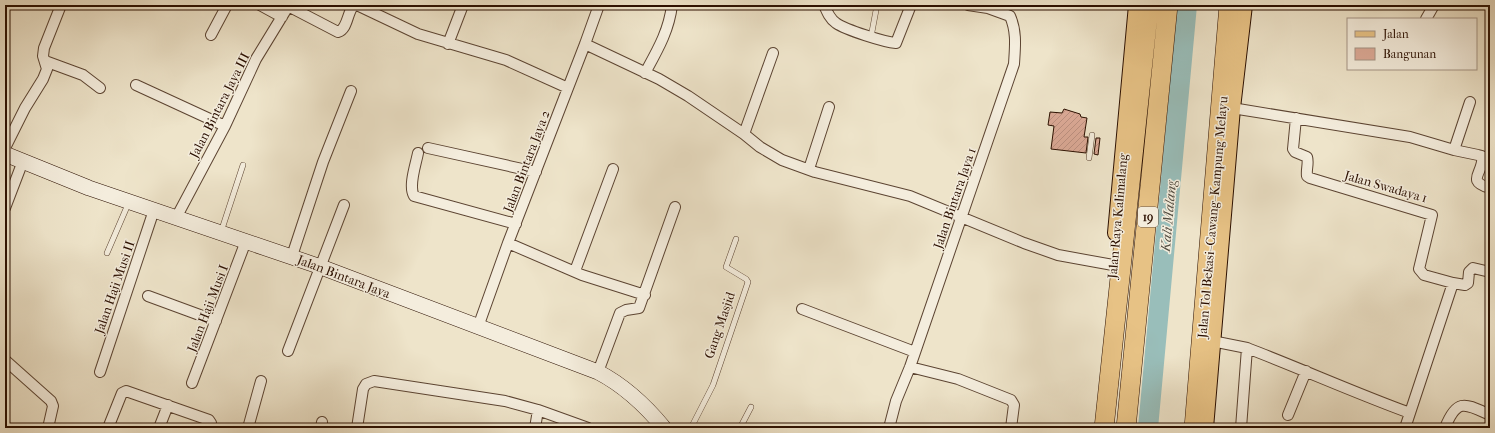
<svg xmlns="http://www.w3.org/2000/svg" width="1495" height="433" font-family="'IM FELL French Canon',serif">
<defs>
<pattern id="building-hatch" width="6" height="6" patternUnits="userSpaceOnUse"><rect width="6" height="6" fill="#dba996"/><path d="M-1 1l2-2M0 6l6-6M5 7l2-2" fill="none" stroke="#bc9080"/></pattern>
</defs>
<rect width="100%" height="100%" fill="#eee4ca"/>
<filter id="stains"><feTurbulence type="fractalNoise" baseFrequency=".005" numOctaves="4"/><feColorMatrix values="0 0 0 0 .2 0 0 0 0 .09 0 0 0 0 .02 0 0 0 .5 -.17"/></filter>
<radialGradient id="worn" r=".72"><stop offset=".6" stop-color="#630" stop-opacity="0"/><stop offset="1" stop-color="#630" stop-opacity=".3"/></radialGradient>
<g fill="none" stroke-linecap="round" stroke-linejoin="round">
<path stroke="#99beba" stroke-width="20" d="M1148 428 1187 5"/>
</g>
<path fill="url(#building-hatch)" stroke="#2b0f00" d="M1064 109 1080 114 1081 117 1087 118 1084 137H1088L1086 153 1051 149 1054 126 1048 125 1050 112 1062 113Z
M1096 138H1100L1098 155 1094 154Z"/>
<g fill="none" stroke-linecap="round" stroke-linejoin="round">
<defs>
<path id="lane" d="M871 37 877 5
M1089 158 1092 135
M221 232 243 165
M107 253 129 202
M691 428 713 385 748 282 746 279 726 267 736 239
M740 428 751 407"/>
<path id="street" d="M260 5 282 17
M824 5C827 12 830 19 836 23 846 30 884 42 896 43L911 5
M288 6 338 32C348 29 347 12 354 5L359 6 418 34 506 60 568 88
M1426 19 1434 5
M211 35 227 5
M448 44 463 5
M585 44 659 79 688 96 744 134 760 147 782 160 815 172 910 196 1024 243 1058 255 1113 265
M45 61 83 75 100 88
M645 73C657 51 669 31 672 5
M136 85 225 126
M1232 108 1410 137 1454 150 1478 155 1482 156C1485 172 1464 181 1490 188
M1296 118 1293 149 1295 152 1307 157C1309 163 1306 169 1307 176L1310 178 1432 215 1419 269 1424 275 1453 283 1405 428
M744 134 773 53
M5 148 25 108 43 79 47 69 43 56 44 48 61 5
M428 148 536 172
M1454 150 1470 102
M418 153C416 164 408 186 414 196L516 224
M809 169 829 107
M5 208 23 161
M176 218 225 126 256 59 289 5
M508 243 582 275 645 295
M292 256 323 162 351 91
M575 271 613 169
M1453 283 1465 285 1468 283 1469 272 1473 268 1490 272
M148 296 216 321
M802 309 915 352
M478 327 508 243 585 44 599 5
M1212 341 1247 348 1241 428
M1247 348C1302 369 1355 393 1410 413
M288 351 344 205
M5 360 51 401 53 406 48 428
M910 367 958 379 1011 400 1014 405 1011 428
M100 372 154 210
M598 372 620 313 626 310 639 308 675 207
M192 383 246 241
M1288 415 1306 371
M108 428 122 393 126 391 209 420 211 423 210 428
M159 428 168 405
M248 428 261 381
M321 428 322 422
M357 428 363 389 366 384 374 381 505 401 538 410 588 428
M535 428 538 410
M889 428 896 401 910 367 1014 64C1015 47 1017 32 1010 16L988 8 968 5
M1445 428C1457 397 1466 404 1490 415"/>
<path id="secondary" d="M5 154 89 188 321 267 598 372C625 386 645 405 664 428"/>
<path id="primary" d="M1116 233 1137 5
M1205 428 1232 108 1244 5"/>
<path id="highway" d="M1104 428 1149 5
M1126 428 1168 5
M1194 428 1229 5"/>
</defs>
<use href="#lane" stroke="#5c4432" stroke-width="6"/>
<use href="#street" stroke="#5c4432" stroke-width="12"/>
<use href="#secondary" stroke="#2b0f00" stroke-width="16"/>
<use href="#primary" stroke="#2b0f00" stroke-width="18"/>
<use href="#highway" stroke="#2b0f00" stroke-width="20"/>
<use href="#lane" stroke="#f4eddd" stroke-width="5"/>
<use href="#street" stroke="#f4eddd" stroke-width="10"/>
<use href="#secondary" stroke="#f4eddd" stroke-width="15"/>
<use href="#primary" stroke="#e7c285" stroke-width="16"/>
<use href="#highway" stroke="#e7c285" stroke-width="19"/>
</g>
<g text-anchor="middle" stroke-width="3" stroke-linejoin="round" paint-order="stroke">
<rect fill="#f4eddd" stroke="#675242" stroke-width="1" x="1138" y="207" width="20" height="20" rx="3"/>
<g font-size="12" font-weight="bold" fill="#2b0f00">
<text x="1148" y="221">19</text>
</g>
<g font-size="13" fill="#2b0f00" stroke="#f4eddd">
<text transform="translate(219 105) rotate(-63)" y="5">Jalan Bintara Jaya III</text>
<text transform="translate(526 161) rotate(-69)" y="5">Jalan Bintara Jaya 2</text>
<text transform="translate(1386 186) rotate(16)" y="5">Jalan Swadaya 1</text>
<text transform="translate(954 198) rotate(-71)" y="5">Jalan Bintara Jaya 1</text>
<text transform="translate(1117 216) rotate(-85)" y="5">Jalan Raya Kalimalang</text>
<text transform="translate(1212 217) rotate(-85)" y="5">Jalan Tol Bekasi–Cawang–Kampung Melayu</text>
<text transform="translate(344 276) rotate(21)" y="5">Jalan Bintara Jaya</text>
<text transform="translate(114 287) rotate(-71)" y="5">Jalan Haji Musi II</text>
<text transform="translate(207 308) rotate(-69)" y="5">Jalan Haji Musi I</text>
<text transform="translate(719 325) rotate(-71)" y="5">Gang Masjid</text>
</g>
<g font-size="14" font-style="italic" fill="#524c41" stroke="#f4eddd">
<text transform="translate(1168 216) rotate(-85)" y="5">Kali Malang</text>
</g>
</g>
<rect width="1495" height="433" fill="none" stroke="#eee4ca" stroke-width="20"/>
<rect x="6" y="6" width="1483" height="421" fill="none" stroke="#2b0f00" stroke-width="2"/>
<rect x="10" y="10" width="1475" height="413" fill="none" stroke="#2b0f00"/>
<rect x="1347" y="18" width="130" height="52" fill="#f4eddd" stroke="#a49485"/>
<rect x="1355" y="31" width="20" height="6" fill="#e7c285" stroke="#a49485"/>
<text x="1383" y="38" font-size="12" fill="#2b0f00">Jalan</text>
<rect x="1355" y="48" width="20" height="12" fill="#dba996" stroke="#a49485"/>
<text x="1383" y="58" font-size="12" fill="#2b0f00">Bangunan</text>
<rect width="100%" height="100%" filter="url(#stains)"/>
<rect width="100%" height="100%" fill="url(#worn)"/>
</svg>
